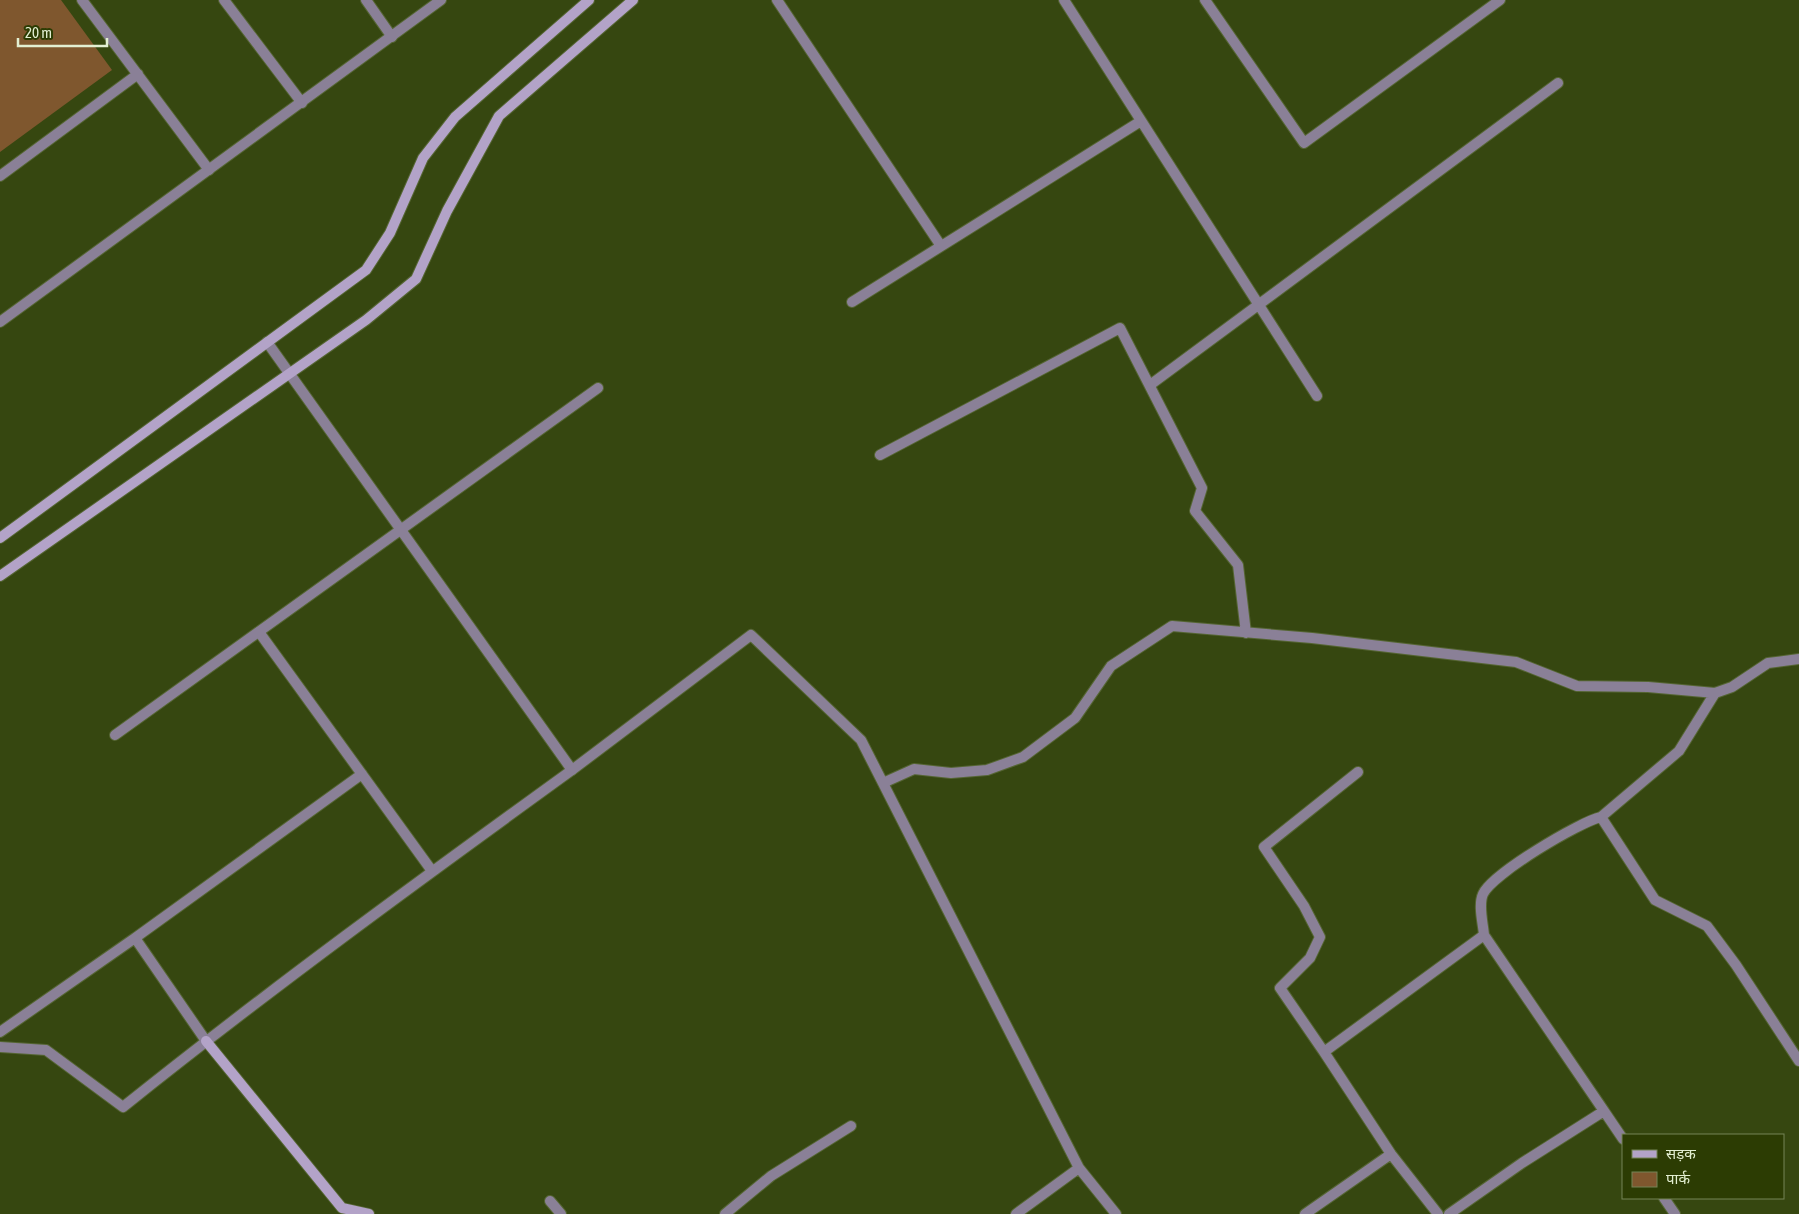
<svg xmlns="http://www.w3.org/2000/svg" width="1799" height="1214" font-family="'Asap Condensed','Noto Sans Devanagari',sans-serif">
<rect width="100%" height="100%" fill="#364710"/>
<path fill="#7f572e" d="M0 0H61L112 70 0 152Z"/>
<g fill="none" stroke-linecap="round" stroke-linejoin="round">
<defs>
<path id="lane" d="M82 0 209 170
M224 0 302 103
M366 0 392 37
M0 176 138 74
M259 632 432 871
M0 1032 135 938
M206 1041 135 938 362 774
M0 1047 46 1050 123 1107C269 990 420 880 572 770L267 342"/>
<path id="street" d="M777 0 941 246
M1064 0 1317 396
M1205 0 1304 143 1500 0
M852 302 1141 121
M0 322 441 0
M1150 385 1558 83
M880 455 1120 328 1202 488 1195 511 1238 565 1246 633
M115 735 598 388
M572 770 751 635 861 740 1079 1168
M883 783 914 769 951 773 987 770 1023 757 1075 718 1111 666 1172 626 1312 638 1516 662 1577 686 1648 687 1715 693 1732 687 1768 663 1799 659
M1601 817 1655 900 1707 926 1736 965 1799 1061
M1484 935C1483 923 1478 905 1483 894 1492 874 1579 822 1601 817L1679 751 1715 693
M1324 1052 1280 988 1310 958 1320 937 1304 906 1264 847 1358 772
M1604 1111 1623 1139
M1664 1198 1675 1214
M550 1201 561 1214
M725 1214 771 1176 851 1126
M1016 1214 1079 1168 1116 1214
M1305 1214 1391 1154
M1438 1214 1391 1154 1324 1052 1484 935 1604 1111 1522 1163 1449 1214"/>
<path id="secondary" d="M0 538 366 270 390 233 423 158 455 117 589 0
M0 576 366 320 416 279 447 211 499 116 633 0
M206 1041 342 1208 369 1214"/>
</defs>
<use href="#lane" stroke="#556533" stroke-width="12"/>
<use href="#street" stroke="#556533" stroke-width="12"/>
<use href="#secondary" stroke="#556533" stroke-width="12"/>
<use href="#lane" stroke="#8a8097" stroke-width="10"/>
<use href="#street" stroke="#8a8097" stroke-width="10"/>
<use href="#secondary" stroke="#b3a3c8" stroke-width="10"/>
</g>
<rect x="1622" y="1134" width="162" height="65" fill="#2c3c03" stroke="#758456"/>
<rect x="1632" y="1150" width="25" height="8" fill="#b3a3c8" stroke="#758456"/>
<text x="1666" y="1159" font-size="15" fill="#e3efd2">सड़क</text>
<rect x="1632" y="1172" width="25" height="15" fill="#7f572e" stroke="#758456"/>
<text x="1666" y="1184" font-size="15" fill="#e3efd2">पार्क</text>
<path d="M18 38v8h89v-8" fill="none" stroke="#e3efd2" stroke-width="2.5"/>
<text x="25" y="38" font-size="15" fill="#e3efd2" stroke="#2c3c03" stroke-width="4" paint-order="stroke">20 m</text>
</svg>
